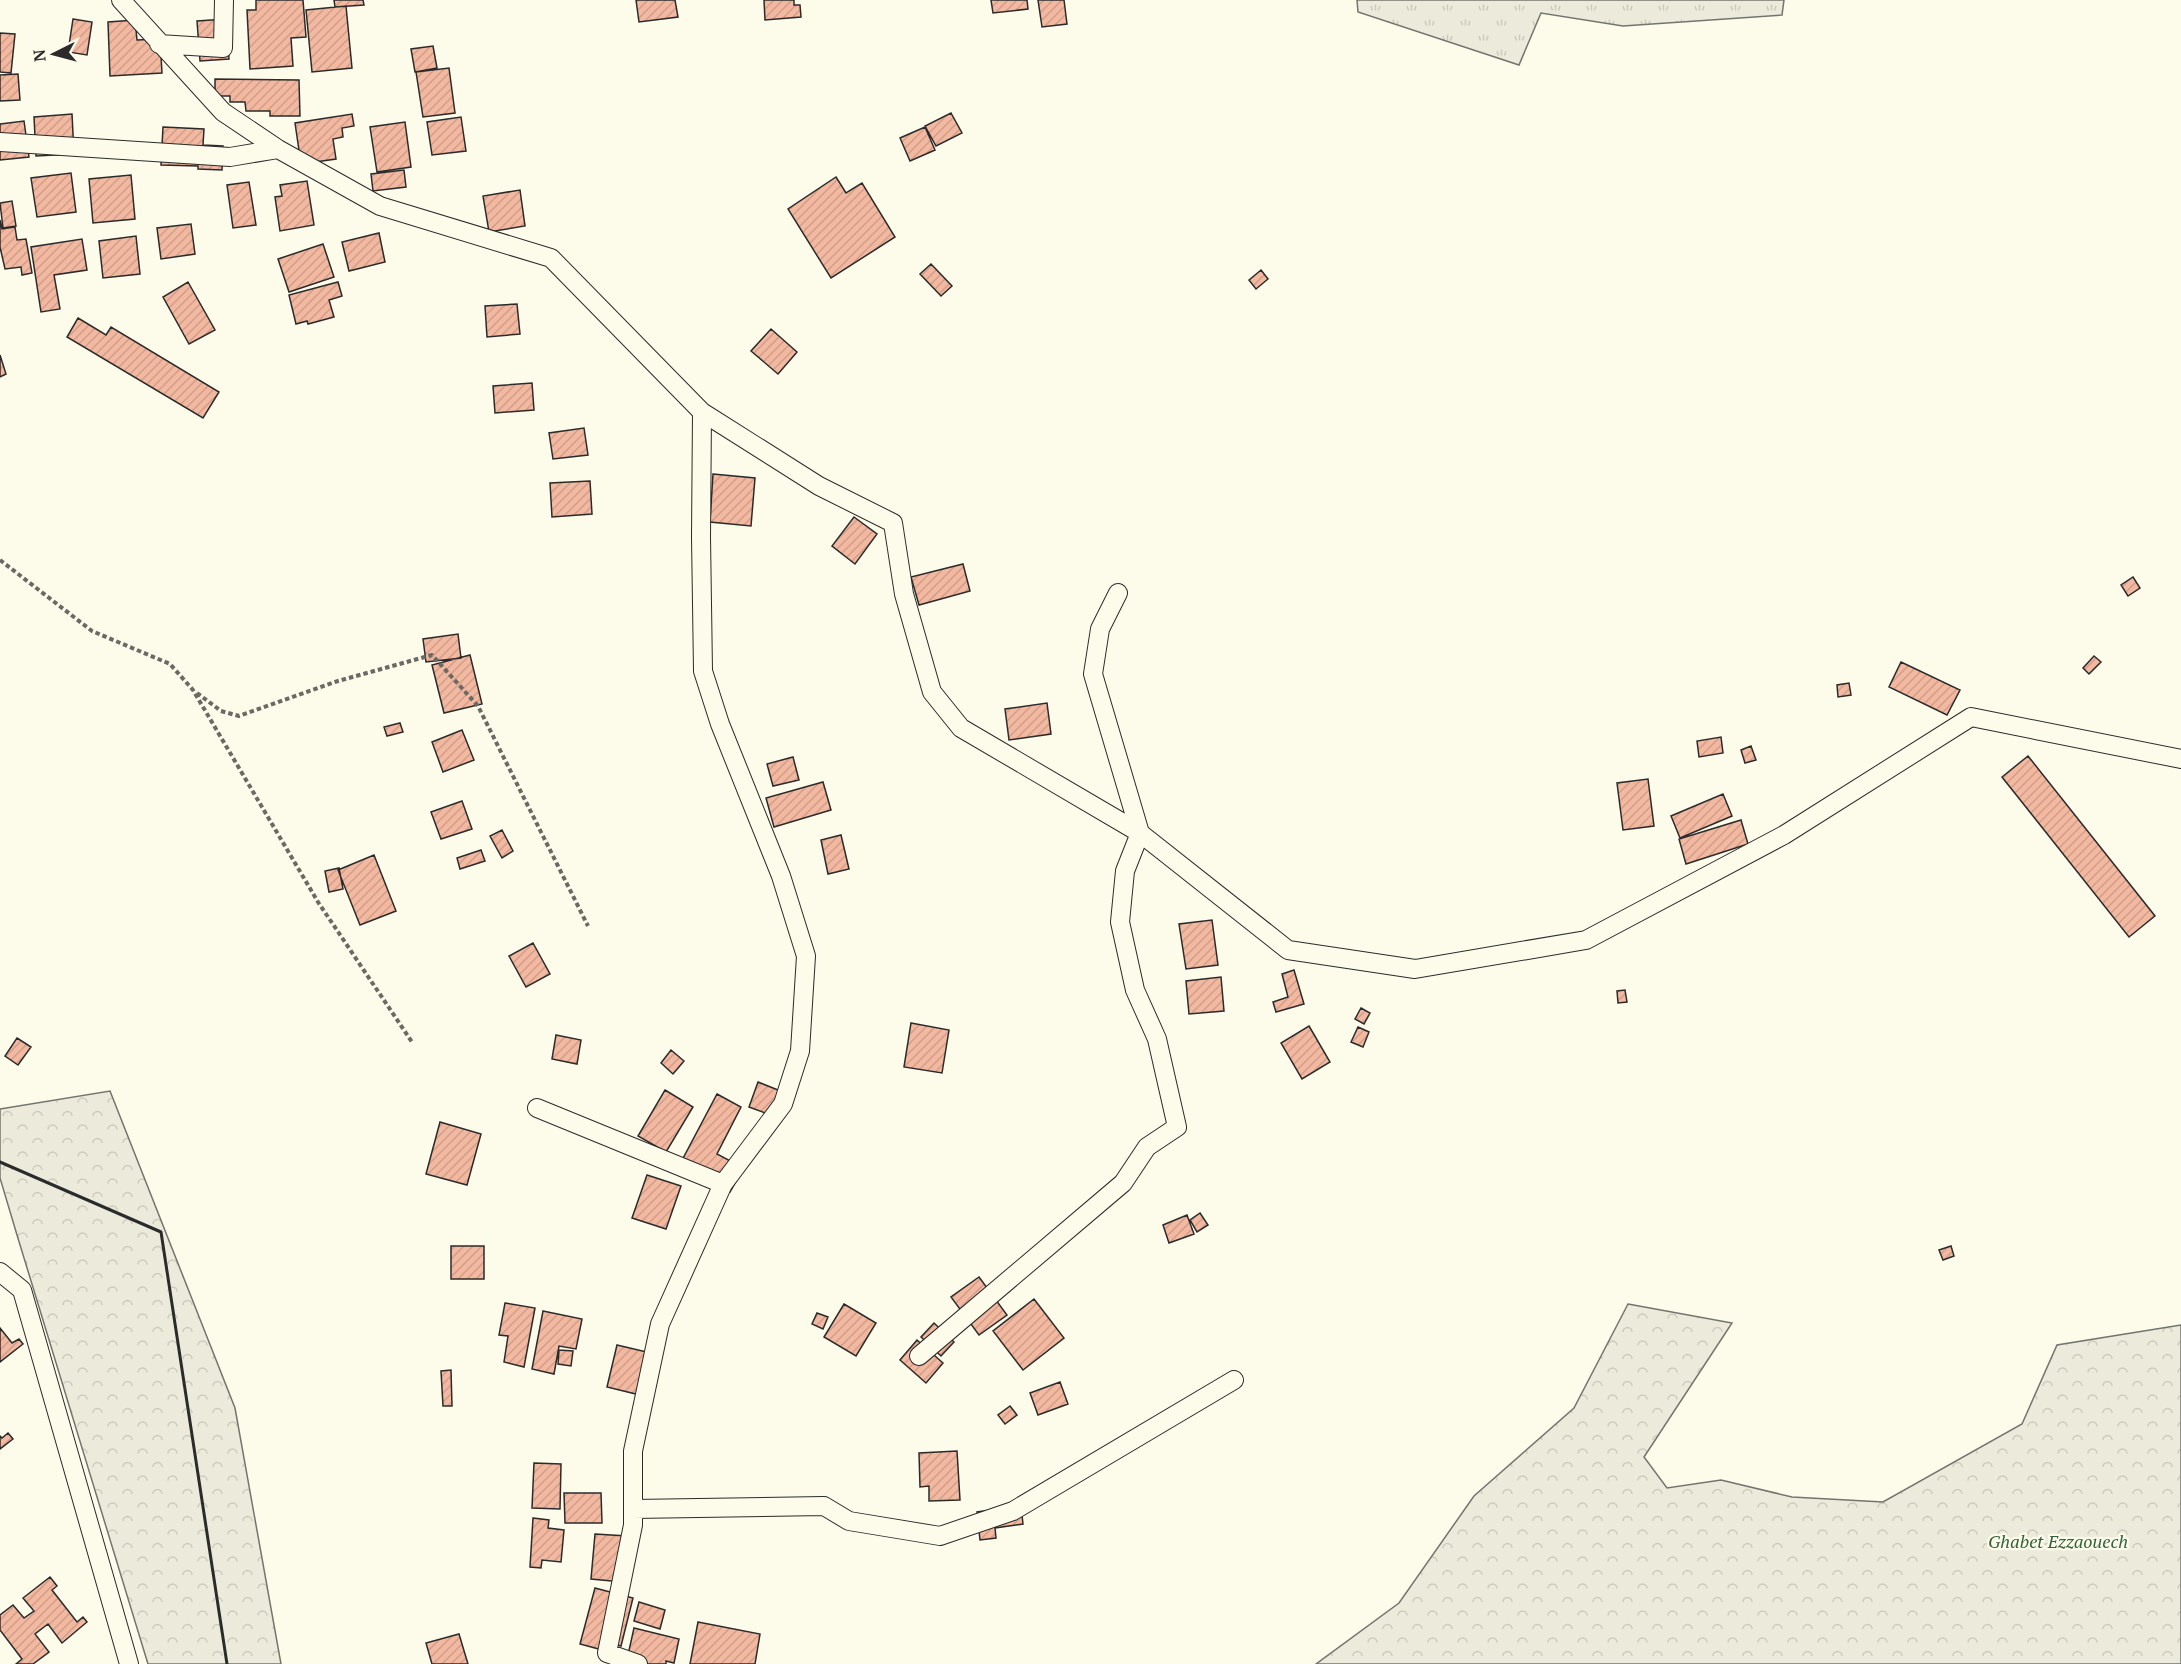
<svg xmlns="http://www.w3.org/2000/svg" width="2181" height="1664" font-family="'PT Serif',serif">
<defs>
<pattern id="grass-tufts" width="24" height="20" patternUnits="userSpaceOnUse" patternTransform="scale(1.5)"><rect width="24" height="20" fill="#ecebdb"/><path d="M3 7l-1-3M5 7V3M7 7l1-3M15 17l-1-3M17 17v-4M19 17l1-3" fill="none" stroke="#cbcabc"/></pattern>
<pattern id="forest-crowns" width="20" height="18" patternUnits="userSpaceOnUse" patternTransform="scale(1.5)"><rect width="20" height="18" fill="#ecebdb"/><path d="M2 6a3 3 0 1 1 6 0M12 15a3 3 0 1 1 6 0" fill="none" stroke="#cbcabc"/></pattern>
<pattern id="building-hatch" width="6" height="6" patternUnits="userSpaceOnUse" patternTransform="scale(1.5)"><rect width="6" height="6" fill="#f2b8a0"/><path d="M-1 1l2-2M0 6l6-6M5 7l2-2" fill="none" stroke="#d09e8a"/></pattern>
</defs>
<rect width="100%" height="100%" fill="#fdfbea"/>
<path fill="url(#grass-tufts)" stroke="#74746e" stroke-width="1.5" d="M1357 0H1784L1782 15 1623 26 1541 13 1519 65 1358 12Z"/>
<path fill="url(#forest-crowns)" stroke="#74746e" stroke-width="1.5" d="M110 1091 235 1408 281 1664H148L17 1235 0 1178V1109Z
M1628 1304 1732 1323 1644 1457 1667 1488 1721 1480 1792 1497 1883 1502 2022 1424 2057 1345 2181 1325V1664H1316L1399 1603 1474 1496 1574 1408Z"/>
<path fill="url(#building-hatch)" stroke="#2b2b2b" stroke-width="1.5" d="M256 0H303L306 37 291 38 293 66 250 69 247 10H256Z
M334 0H363L364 5 335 7Z
M636 0H675L678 17 639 22Z
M764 0H794V5H800L801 17 765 20Z
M991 0H1027L1028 9 993 13Z
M1038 0H1064L1067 24 1042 27Z
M346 6 352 68 312 72 306 10Z
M73 19 92 22 87 55 68 52Z
M226 19 229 59 200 61 197 21Z
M135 20 137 40 160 39 162 73 110 76 108 22Z
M0 33 15 34 11 73 0 72Z
M433 46 437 68 415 72 411 49Z
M449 68 455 113 423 117 416 72Z
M18 74 20 100 0 101V75Z
M215 79 299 80 300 116H270V111H246L245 102H230V96H215Z
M951 113 962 133 936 146 925 126Z
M72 114 74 154 36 156 34 117Z
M352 114 354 126 342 128 343 137 333 139 336 159 301 164 295 123Z
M461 117 466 151 432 155 427 122Z
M24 121 29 157 0 160V124Z
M405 122 411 167 377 172 370 127Z
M163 127 204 129 203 145 223 146 222 170 198 169V166L161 165Z
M925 127 935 150 910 161 900 138Z
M404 170 406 187 373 191 371 174Z
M71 173 76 212 37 217 31 178Z
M131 175 135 219 93 223 89 179Z
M836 177 846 193 862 183 895 237 831 278 788 209Z
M307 181 314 225 280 231 275 197 282 196 280 185Z
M249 182 256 225 233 228 227 185Z
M520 190 525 226 489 232 483 196Z
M12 201 16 226 3 228 0 203Z
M0 220 2 229 15 227 17 240 26 239 32 273 22 275 21 267 5 269 0 247Z
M191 224 195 254 161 259 157 228Z
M379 233 385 262 349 271 342 242Z
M136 236 140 274 103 278 99 241Z
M82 239 87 270 54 275 60 309 41 312 31 247Z
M323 244 334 277 289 292 278 259Z
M931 264 952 286 941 296 920 274Z
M1261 270 1268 279 1256 289 1249 280Z
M188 282 215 330 189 344 163 297Z
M338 282 342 296 329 300 334 317 308 324 307 321 296 324 289 295Z
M517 304 520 334 487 337 485 306Z
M78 318 106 335 111 327 219 392 203 418 67 337Z
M771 329 797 352 778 374 751 351Z
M0 355 6 374 0 377Z
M532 383 534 410 495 413 493 386Z
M584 428 588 455 553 459 549 433Z
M713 474 755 478 751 526 710 522Z
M590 481 592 514 552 517 550 483Z
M854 517 877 534 855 564 832 546Z
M963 564 970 591 919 605 911 577Z
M2133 577 2140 588 2128 596 2121 585Z
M458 634 461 658 426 662 423 639Z
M470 655 482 704 444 713 432 665Z
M2094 656 2101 662 2089 674 2083 668Z
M1901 662 1960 690 1947 715 1889 687Z
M1849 683 1851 695 1838 697 1837 685Z
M1047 703 1051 734 1009 740 1005 709Z
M400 723 403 732 387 736 384 727Z
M462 730 474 760 443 772 432 742Z
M1721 737 1723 753 1699 757 1697 741Z
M1751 746 1756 760 1745 763 1741 750Z
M2028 756 2155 916 2129 937 2002 777Z
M793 757 799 780 773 786 767 764Z
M1648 779 1654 826 1623 830 1617 783Z
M823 782 831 810 774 827 766 798Z
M1723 794 1732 816 1680 838 1671 816Z
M462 801 472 829 441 839 431 812Z
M1741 820 1748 844 1686 864 1679 839Z
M502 830 513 851 502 858 490 836Z
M841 835 849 869 828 874 821 840Z
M481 850 485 861 460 869 457 858Z
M374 855 396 911 360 925 338 870Z
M339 868 343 889 329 892 325 871Z
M1212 920 1218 965 1186 969 1179 924Z
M533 943 550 974 526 987 509 956Z
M1294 970 1304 1004 1276 1012 1273 1002 1288 997 1282 974Z
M1221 977 1224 1011 1189 1014 1186 981Z
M1625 990 1627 1002 1618 1003 1617 991Z
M1361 1008 1370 1013 1364 1024 1355 1019Z
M911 1023 949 1030 942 1073 904 1067Z
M1309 1026 1330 1062 1302 1079 1281 1043Z
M1358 1027 1369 1032 1363 1047 1351 1042Z
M556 1035 581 1040 577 1064 552 1059Z
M17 1038 31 1047 18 1065 5 1056Z
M671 1050 684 1061 673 1074 661 1063Z
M758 1082 788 1094 779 1118 749 1107Z
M665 1090 693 1107 666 1152 638 1136Z
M717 1094 741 1107 717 1154 734 1163 738 1178 730 1192 679 1166Z
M440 1122 481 1134 467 1185 426 1174Z
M647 1175 681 1186 666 1229 632 1218Z
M1200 1213 1208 1225 1197 1232 1190 1220Z
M1187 1215 1194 1234 1169 1243 1163 1225Z
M451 1246H484V1279H451Z
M1951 1246 1954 1256 1943 1260 1939 1250Z
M979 1277 1007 1315 979 1335 951 1297Z
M1034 1299 1064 1338 1023 1370 993 1331Z
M505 1303 535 1308 524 1367 504 1362 508 1336 499 1335Z
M844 1304 876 1323 856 1356 824 1337Z
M543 1311 582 1319 576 1349 559 1346 554 1374 532 1369Z
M817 1313 828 1317 823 1329 812 1324Z
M934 1323 954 1342 941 1356 921 1337Z
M0 1328 12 1343 19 1339 23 1344 0 1362Z
M917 1340 943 1363 926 1383 900 1360Z
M617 1345 651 1353 640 1395 607 1387Z
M559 1350 573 1351 571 1366 558 1364Z
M451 1370 452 1406H443L441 1371Z
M1060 1382 1068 1404 1038 1415 1030 1393Z
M1010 1406 1017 1415 1005 1424 998 1415Z
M8 1433 13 1439 0 1449V1436L2 1438Z
M957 1451 960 1500 929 1501V1486L920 1487 919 1453Z
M534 1463 561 1464 560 1509 532 1508Z
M564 1493H601L602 1523H565Z
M1021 1506 1023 1524 995 1528 996 1538 980 1540 977 1512Z
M533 1518 549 1520 548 1528 564 1530 561 1562 542 1560 541 1568 530 1567Z
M595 1534 627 1536 622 1582 591 1579Z
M50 1577 57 1586 52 1590 77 1622 83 1617 87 1622 62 1643 48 1624 35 1634 49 1652 33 1664H16L22 1659 0 1630V1615L13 1605 24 1618 34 1611 23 1598Z
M595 1588 633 1598 621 1646 613 1644 610 1652 580 1644Z
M639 1602 665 1610 660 1629 634 1621Z
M698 1622 760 1634 755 1664H690Z
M634 1628 679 1639 674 1663 666 1661V1664H626Z
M459 1634 468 1664H432L426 1643Z"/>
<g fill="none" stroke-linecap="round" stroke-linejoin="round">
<defs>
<path id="street" d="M121 0 223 112 278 149 380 206 551 258 702 412 819 486 893 523 904 594 932 692 961 728 1140 833 1288 950 1415 969 1586 940 1784 835 1971 717 2181 759
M159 44 223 48 224 0
M0 142 230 157 278 149
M537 1108 723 1184
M0 1272 22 1290 129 1664
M919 1356 1123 1183 1147 1147 1177 1127 1157 1039 1135 990 1120 922 1125 871 1140 833 1093 674 1100 629 1118 593
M633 1509 824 1506 849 1521 940 1536 1013 1511 1234 1380
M638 1664 607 1653 633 1525V1451L660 1324 723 1184 783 1104 800 1051 806 956 781 876 720 724 703 671 701 537 702 412"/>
</defs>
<use href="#street" stroke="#2b2b2b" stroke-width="20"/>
<path stroke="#6a6964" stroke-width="4" stroke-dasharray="4.5 3" stroke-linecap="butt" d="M0 560 92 631 170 664 193 690 318 902 412 1042
M197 693 221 711 239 716 338 681 432 655 478 706 588 926"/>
<use href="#street" stroke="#fdfbea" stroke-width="18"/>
<path stroke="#2b2b2b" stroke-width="3" d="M0 1162 161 1232 227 1664"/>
</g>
<g text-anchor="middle" stroke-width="4.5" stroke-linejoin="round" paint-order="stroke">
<g font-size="18" font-style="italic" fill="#34623c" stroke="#fdfbea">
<text x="2058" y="1548">Ghabet Ezzaouech</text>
</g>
</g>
<g transform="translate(54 54) rotate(264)" stroke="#fdfbea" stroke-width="4.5" paint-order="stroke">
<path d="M0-4.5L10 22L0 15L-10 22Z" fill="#2b2b2b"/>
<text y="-9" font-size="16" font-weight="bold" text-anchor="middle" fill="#2b2b2b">N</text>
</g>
</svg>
